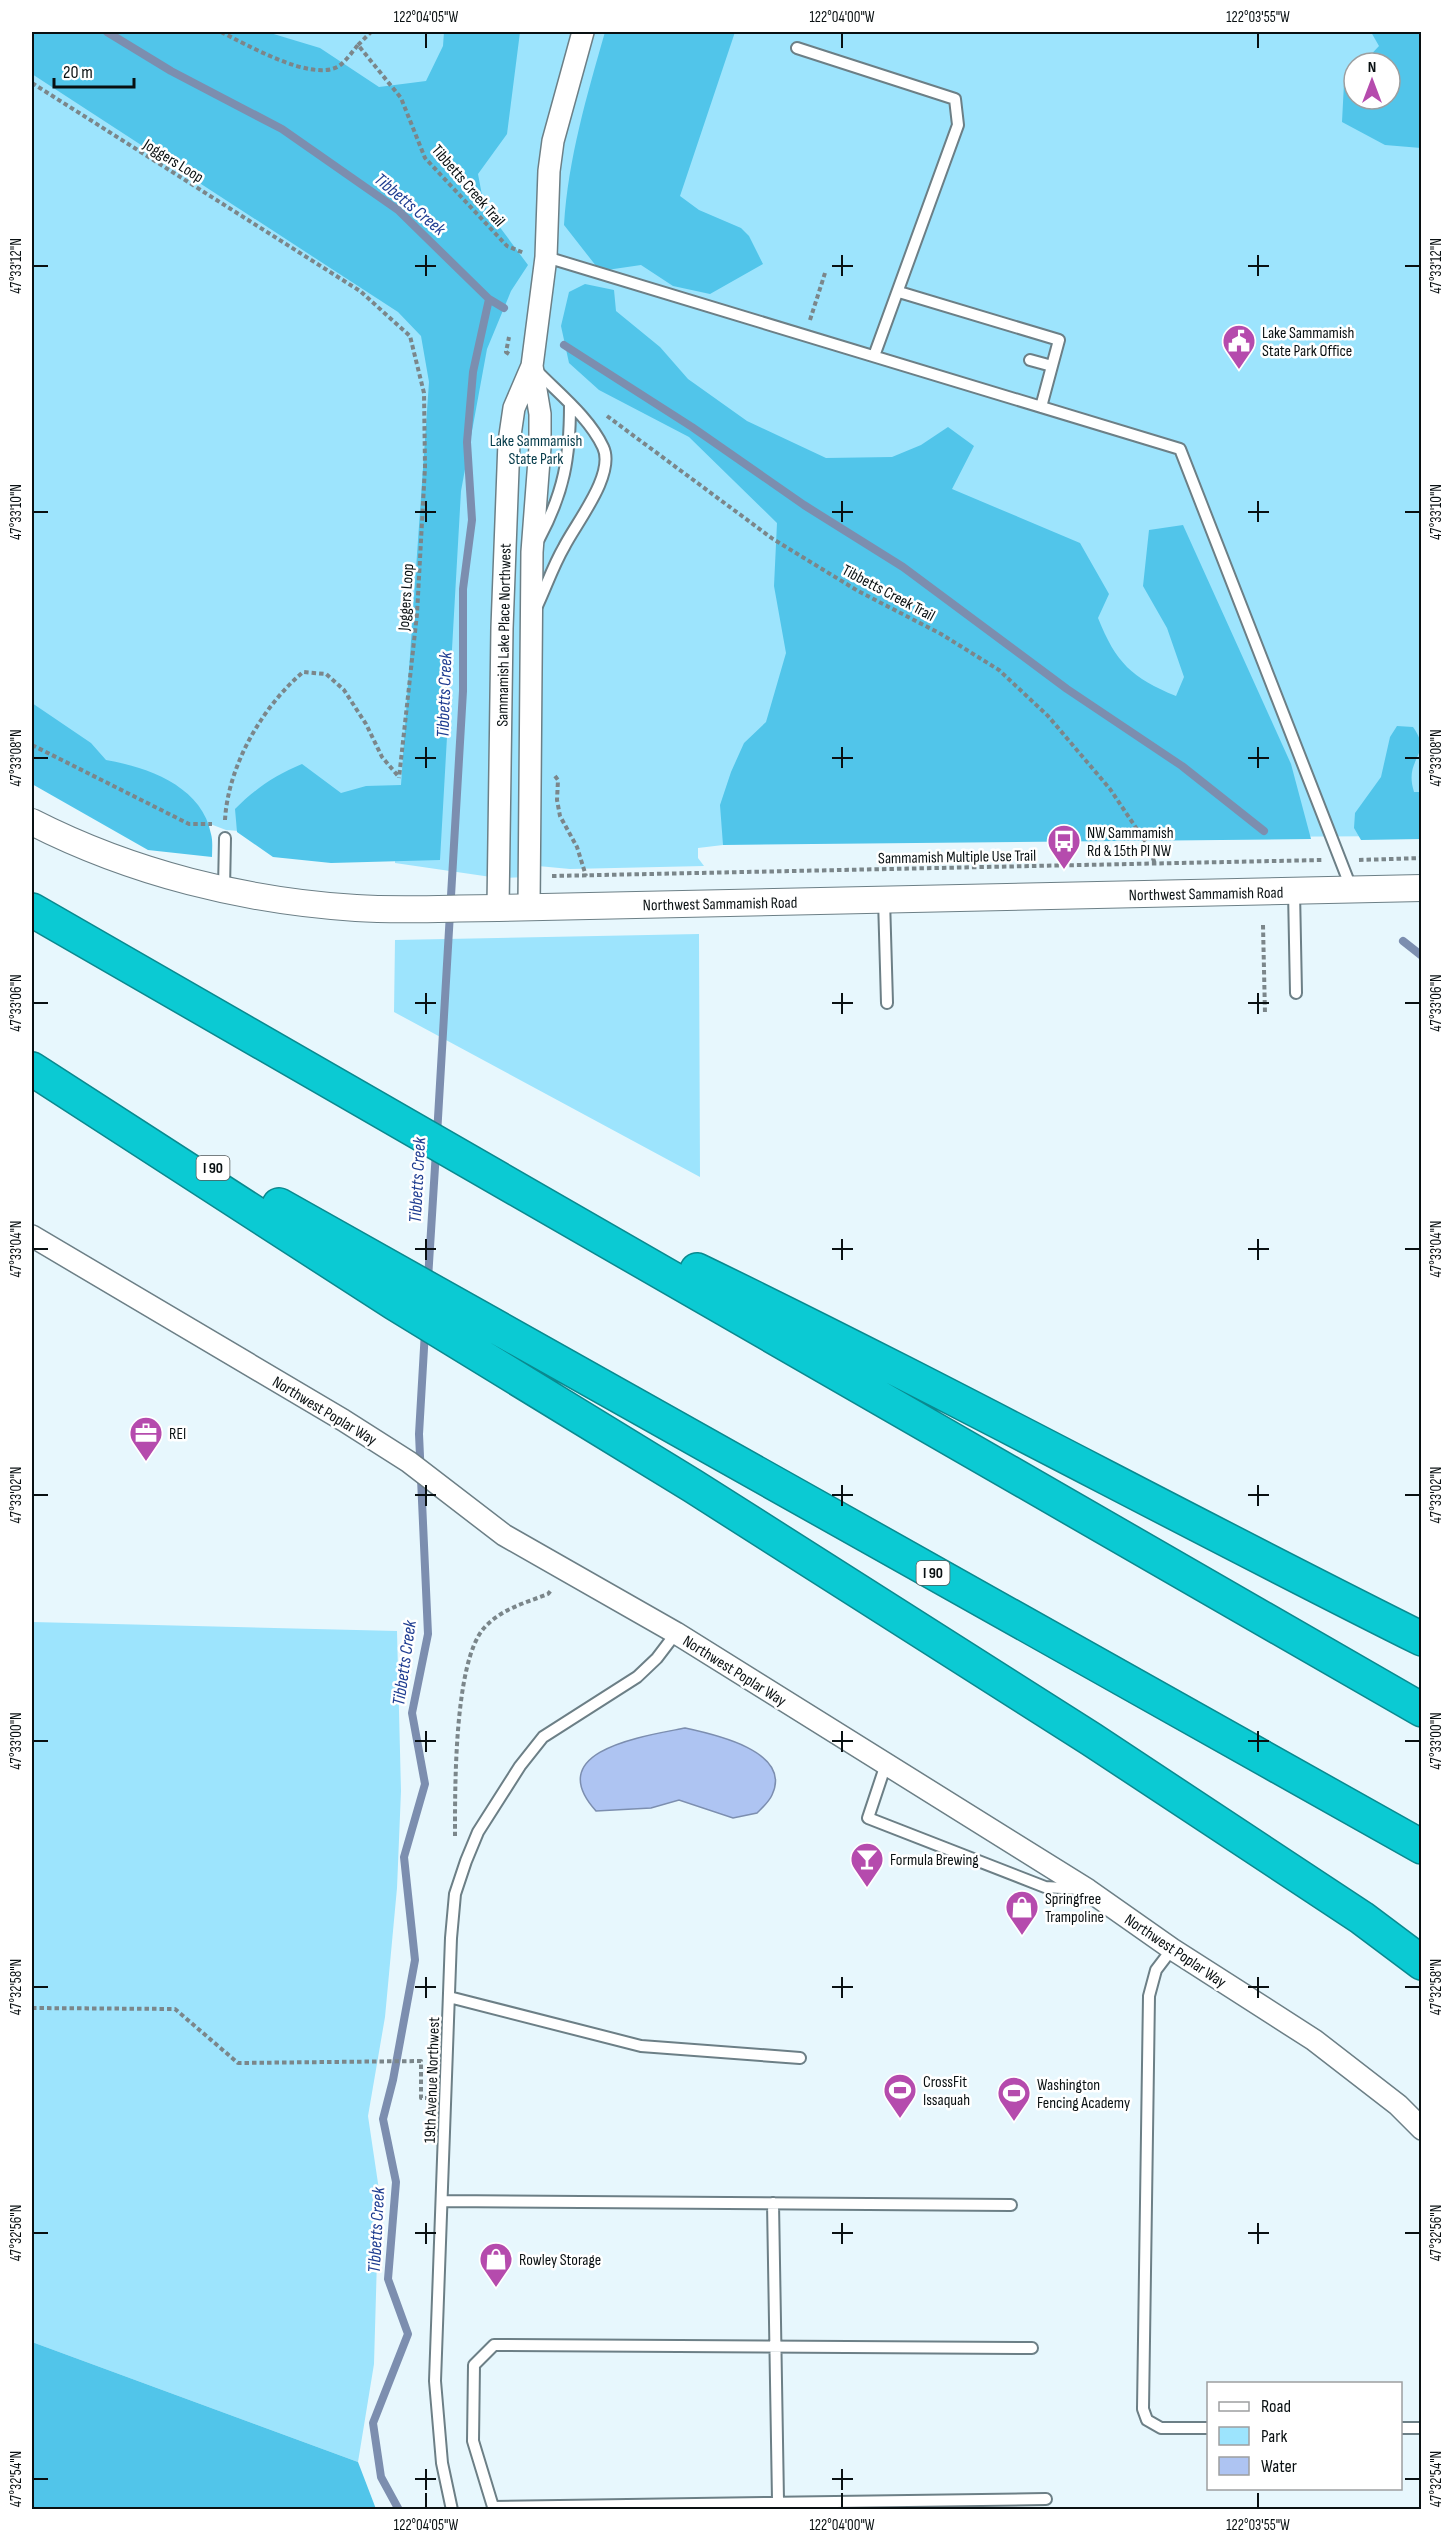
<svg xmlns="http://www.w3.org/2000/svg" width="1453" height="2541" font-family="'Sofia Sans Condensed',sans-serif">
<rect width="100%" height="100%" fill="#e7f7fd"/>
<path fill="#9de4fd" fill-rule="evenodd" d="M32 32H1421V836L723 840V845L698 848V858L704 866 570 869 538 866 529 877 498 878 395 863V842L226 830 32 756ZM1354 63H1390V99H1354Z
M699 934 700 1177 394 1012 395 940Z
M32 1622 397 1631 401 1791 397 1888 385 2017 368 2116 379 2190 374 2364 358 2462 32 2342Z"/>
<path fill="#51c5ea" d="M32 32H267L320 48 379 87 426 81 443 46 444 32H520L507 134 478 174 484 206 528 265 511 291 487 349 461 491 440 860 331 863 273 857 237 832 235 809C255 789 275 775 302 764L341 793 366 786 401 785 429 382 421 336 398 312 32 74Z
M605 32H735L680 196 699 210 741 228 749 236 763 264 710 294 673 286 641 265 600 271 564 225C568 159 587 95 605 32Z
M1371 32H1421V148L1385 145 1342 122 1344 83 1354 72V99H1390V63H1363L1379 46Z
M585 284 614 290 616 311 660 347 688 379 747 421 826 458 892 457 921 445 948 427 974 446 952 489 1080 543 1109 594 1098 618C1116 663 1132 678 1176 696L1184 677 1167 628 1143 586 1149 530 1183 525 1291 764 1311 839 723 845 720 805 731 772 744 743 766 722 786 653 774 586 777 523 689 437 599 390 569 363 561 326 569 292Z
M32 703 91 743 106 760C147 767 202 786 211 834 213 841 212 850 212 857L148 850 32 784Z
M1397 726 1413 727C1434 756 1403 757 1414 792H1421V839L1361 840 1354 828 1355 813 1381 777 1390 737Z
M32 2342 358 2462 376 2509H32Z"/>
<path fill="#aec4f2" stroke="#7c8eaf" stroke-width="1.5" d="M685 1728C713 1734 793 1751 772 1795 769 1802 762 1808 757 1813L733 1818 679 1800 651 1808 596 1811C541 1750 645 1736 685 1728Z"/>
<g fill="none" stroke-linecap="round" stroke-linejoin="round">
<path stroke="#7c8eaf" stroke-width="8" d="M107 32 171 71 282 129 398 210 489 299 473 372 467 442 472 520 463 589V691L437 1135
M489 299 504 308
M564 345 692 427 804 505 903 567 1067 689 1182 766 1264 831
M1403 941 1422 956
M428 1279 436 1151
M399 2510 381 2477 373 2423 408 2334 388 2279 396 2182 383 2119 393 2080 415 1960 404 1857 425 1784 412 1713 428 1634 419 1434 425 1331"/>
<defs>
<path id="service" d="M797 48 955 99 958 125 874 356
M546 257 1180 449 1352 890
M899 292 1059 340 1052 366
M1030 360 1052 366 1041 407
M536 370C558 393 589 417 603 447 616 474 576 523 564 547 553 566 546 587 537 606
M539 539C564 492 570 458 570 405
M224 889 225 838
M1294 891 1296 993
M884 899 887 1003
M886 1764 868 1818 1045 1887 1080 1889
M1172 1949 1156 1970 1149 1996 1143 2409 1147 2420 1161 2428H1208
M449 1997 641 2046 800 2058
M442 2201 1011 2205
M773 2203 778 2500 788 2510
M1400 2428H1422
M493 2507 1046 2499
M452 2510 442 2463 435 2381 451 1938 455 1894 466 1861 478 1832 520 1766 543 1737 637 1677 657 1658 676 1633
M494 2510 473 2441 474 2365 494 2345 1032 2348"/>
<path id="minor" d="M529 907 532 552 540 447V414L532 366 546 257 549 171 553 141 583 32
M498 908 502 628 509 442 514 408 532 366
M32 1236 343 1420 409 1462 504 1535 676 1633 1088 1890 1172 1949 1314 2040 1398 2105 1422 2129"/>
<path id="tertiary" d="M32 822C132 873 245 901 356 908 403 911 451 908 498 908L1422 888"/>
<path id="motorway" d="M32 910 1422 1710
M32 1069 394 1303 693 1486 1091 1739 1362 1918 1422 1963
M279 1205 1422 1847
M697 1270C941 1388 1179 1518 1422 1639"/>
</defs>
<use href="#service" stroke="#6c7f86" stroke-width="14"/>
<use href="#minor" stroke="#6c7f86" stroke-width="24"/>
<use href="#tertiary" stroke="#6c7f86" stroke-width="28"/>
<use href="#motorway" stroke="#0a898f" stroke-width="36"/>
<path stroke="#7b868a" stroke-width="4" stroke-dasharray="4.5 3" stroke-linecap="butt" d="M221 32C246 44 312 83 339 66 346 61 352 52 358 45L401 98 425 158 507 246 524 253
M358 45 371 32
M32 83 360 291 410 336 424 393 425 467 417 614 399 778
M810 320 825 273
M509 354 506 352 509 337
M607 416 773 539 858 591 941 634 999 670 1048 716 1110 789 1149 847 1155 864
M32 745 189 824H212
M555 776 558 780 557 800 560 816 577 847 586 876
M225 820C228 766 262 707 303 672L326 674 344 690 366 724 382 757 399 777
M1359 860 1422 858
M552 876 1322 860
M1263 925 1265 1014
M455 1836C455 1789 454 1662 484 1628 501 1609 525 1603 548 1594L552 1589
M32 2008 175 2009 238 2063 421 2061V2098H427"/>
<use href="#service" stroke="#fff" stroke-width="10"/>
<use href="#minor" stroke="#fff" stroke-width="21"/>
<use href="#tertiary" stroke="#fff" stroke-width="26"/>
<use href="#motorway" stroke="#0bcad3" stroke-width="33"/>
</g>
<path fill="none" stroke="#091012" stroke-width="2" d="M426 33V48M842 33V48M1258 33V48M426 255V276M842 255V276M1258 255V276M33 266H48M415 266H436M832 266H853M1248 266H1269M1405 266H1420M426 501V522M842 501V522M1258 501V522M33 512H48M415 512H436M832 512H853M1248 512H1269M1405 512H1420M426 747V768M842 747V768M1258 747V768M33 758H48M415 758H436M832 758H853M1248 758H1269M1405 758H1420M426 993V1014M842 993V1014M1258 993V1014M33 1003H48M415 1003H436M832 1003H853M1248 1003H1269M1405 1003H1420M426 1239V1260M842 1239V1260M1258 1239V1260M33 1249H48M415 1249H436M832 1249H853M1248 1249H1269M1405 1249H1420M426 1485V1506M842 1485V1506M1258 1485V1506M33 1495H48M415 1495H436M832 1495H853M1248 1495H1269M1405 1495H1420M426 1731V1752M842 1731V1752M1258 1731V1752M33 1741H48M415 1741H436M832 1741H853M1248 1741H1269M1405 1741H1420M426 1977V1998M842 1977V1998M1258 1977V1998M33 1987H48M415 1987H436M832 1987H853M1248 1987H1269M1405 1987H1420M426 2223V2244M842 2223V2244M1258 2223V2244M33 2233H48M415 2233H436M832 2233H853M1248 2233H1269M1405 2233H1420M426 2469V2490M842 2469V2490M33 2479H48M415 2479H436M832 2479H853M1405 2479H1420M426 2493V2508M842 2493V2508M1258 2493V2508"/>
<defs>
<symbol id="civic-pin" viewBox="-11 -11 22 30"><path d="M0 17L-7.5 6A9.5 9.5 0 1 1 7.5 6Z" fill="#b54bad" stroke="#fff"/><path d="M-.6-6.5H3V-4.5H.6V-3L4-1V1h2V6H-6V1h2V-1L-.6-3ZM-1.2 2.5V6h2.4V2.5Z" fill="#fff"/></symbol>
<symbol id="bus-pin" viewBox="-11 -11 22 30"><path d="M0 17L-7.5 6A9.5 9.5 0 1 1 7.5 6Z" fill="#b54bad" stroke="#fff"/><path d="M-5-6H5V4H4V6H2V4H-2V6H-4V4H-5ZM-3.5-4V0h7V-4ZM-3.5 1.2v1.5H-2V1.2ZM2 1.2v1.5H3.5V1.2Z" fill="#fff"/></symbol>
<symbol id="office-pin" viewBox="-11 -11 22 30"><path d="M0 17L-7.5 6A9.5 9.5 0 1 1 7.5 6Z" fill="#b54bad" stroke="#fff"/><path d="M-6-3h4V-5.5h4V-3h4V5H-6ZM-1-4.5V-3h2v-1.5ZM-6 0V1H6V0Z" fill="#fff"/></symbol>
<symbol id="bar-pin" viewBox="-11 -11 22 30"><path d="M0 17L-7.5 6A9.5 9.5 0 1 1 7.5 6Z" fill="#b54bad" stroke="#fff"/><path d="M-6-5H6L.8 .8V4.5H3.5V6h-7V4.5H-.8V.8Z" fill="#fff"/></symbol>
<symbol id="shop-pin" viewBox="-11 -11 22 30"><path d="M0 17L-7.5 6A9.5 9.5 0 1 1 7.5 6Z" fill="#b54bad" stroke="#fff"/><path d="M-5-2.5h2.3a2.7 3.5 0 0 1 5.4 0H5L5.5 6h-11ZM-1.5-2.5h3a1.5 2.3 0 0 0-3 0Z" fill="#fff"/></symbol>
<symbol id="stadium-pin" viewBox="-11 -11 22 30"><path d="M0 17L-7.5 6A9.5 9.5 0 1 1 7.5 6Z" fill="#b54bad" stroke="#fff"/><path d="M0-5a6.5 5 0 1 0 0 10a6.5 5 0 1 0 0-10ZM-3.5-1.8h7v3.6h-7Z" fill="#fff"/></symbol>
</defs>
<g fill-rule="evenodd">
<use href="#civic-pin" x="1220" y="322" width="38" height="52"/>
<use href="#bus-pin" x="1045" y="822" width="38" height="52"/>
<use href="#office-pin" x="127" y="1414" width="38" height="52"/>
<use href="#bar-pin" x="848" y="1840" width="38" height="52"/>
<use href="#shop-pin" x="1003" y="1888" width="38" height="52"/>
<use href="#stadium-pin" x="881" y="2071" width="38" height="52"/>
<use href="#stadium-pin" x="995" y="2074" width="38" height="52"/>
<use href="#shop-pin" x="477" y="2240" width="38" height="52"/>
</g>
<g text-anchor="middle" stroke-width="5" stroke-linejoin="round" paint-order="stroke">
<g fill="#fff" stroke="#535859" stroke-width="1.5">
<rect x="196.5" y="1156" width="33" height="24" rx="4.5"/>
<rect x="916.5" y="1561" width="33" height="24" rx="4.5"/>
</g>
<g font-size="15" font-weight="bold" fill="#091012">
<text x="213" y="1173">I 90</text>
<text x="933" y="1578">I 90</text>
</g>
<g font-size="16" fill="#091012" stroke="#fff">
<text transform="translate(174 160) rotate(32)" y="6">Joggers Loop</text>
<text transform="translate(469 185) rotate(49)" y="6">Tibbetts Creek Trail</text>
<text transform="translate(889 592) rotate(28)" y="6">Tibbetts Creek Trail</text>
<text transform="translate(405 597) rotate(-86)" y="6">Joggers Loop</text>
<text transform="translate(503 635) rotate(-89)" y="6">Sammamish Lake Place Northwest</text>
<text transform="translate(957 856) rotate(-1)" y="6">Sammamish Multiple Use Trail</text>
<text transform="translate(1206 893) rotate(-1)" y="6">Northwest Sammamish Road</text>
<text transform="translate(720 903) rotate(-1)" y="6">Northwest Sammamish Road</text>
<text transform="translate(325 1410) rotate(31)" y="6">Northwest Poplar Way</text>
<text transform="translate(735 1670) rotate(32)" y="6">Northwest Poplar Way</text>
<text transform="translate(1176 1950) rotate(34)" y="6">Northwest Poplar Way</text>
<text transform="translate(431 2080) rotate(-88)" y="6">19th Avenue Northwest</text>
</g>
<g font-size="16" fill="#091012" stroke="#fff" text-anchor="start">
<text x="1262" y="338">Lake Sammamish<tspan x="1262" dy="18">State Park Office</tspan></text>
<text x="1087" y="838">NW Sammamish<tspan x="1087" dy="18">Rd &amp; 15th Pl NW</tspan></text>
<text x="169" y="1439">REI</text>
<text x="890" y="1865">Formula Brewing</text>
<text x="1045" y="1904">Springfree<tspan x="1045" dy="18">Trampoline</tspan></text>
<text x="923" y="2087">CrossFit<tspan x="923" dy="18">Issaquah</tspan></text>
<text x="1037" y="2090">Washington<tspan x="1037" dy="18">Fencing Academy</tspan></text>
<text x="519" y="2265">Rowley Storage</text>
</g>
<g font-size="16" fill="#023948" stroke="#fff">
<text x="536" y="446">Lake Sammamish<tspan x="536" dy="18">State Park</tspan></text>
</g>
<g font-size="18" font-style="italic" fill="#1e3c91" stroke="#fff">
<text transform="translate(410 204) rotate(40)" y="6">Tibbetts Creek</text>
<text transform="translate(444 695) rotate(-88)" y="6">Tibbetts Creek</text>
<text transform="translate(417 1180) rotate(-87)" y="6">Tibbetts Creek</text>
<text transform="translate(404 1663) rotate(-82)" y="6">Tibbetts Creek</text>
<text transform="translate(376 2230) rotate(-87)" y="6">Tibbetts Creek</text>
</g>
</g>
<rect width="1453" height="2541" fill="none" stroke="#ffffff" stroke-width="66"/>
<rect x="1207" y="2382" width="195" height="108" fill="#ffffff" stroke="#9d9fa0" stroke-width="1.5"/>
<rect x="1219" y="2402" width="30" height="9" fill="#ffffff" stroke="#9d9fa0" stroke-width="1.5"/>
<text x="1261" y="2412" font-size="18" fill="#091012">Road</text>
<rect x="1219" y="2427" width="30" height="18" fill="#9de4fd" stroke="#9d9fa0" stroke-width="1.5"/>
<text x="1261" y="2442" font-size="18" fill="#091012">Park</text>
<rect x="1219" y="2457" width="30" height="18" fill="#aec4f2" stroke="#9d9fa0" stroke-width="1.5"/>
<text x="1261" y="2472" font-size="18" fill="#091012">Water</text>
<g transform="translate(1372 81)"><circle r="28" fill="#ffffff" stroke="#9d9fa0" stroke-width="1.5"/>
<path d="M0-4.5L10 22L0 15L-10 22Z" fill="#b54bad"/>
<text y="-9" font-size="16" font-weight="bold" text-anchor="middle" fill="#091012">N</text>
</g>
<path d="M54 78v9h80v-9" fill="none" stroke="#091012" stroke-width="3"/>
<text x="63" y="78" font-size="18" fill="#091012" stroke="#ffffff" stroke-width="4.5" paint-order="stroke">20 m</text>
<rect x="33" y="33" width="1387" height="2475" fill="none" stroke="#091012" stroke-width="2"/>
<g font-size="15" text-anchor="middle" fill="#091012">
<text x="426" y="22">122°04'05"W</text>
<text x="842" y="22">122°04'00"W</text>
<text x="1258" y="22">122°03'55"W</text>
<text transform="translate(16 266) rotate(-90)" y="5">47°33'12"N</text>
<text transform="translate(1436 266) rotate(-90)" y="5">47°33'12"N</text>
<text transform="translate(16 512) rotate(-90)" y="5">47°33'10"N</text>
<text transform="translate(1436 512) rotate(-90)" y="5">47°33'10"N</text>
<text transform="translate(16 758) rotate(-90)" y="5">47°33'08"N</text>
<text transform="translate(1436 758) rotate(-90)" y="5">47°33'08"N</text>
<text transform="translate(16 1003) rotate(-90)" y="5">47°33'06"N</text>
<text transform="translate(1436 1003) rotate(-90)" y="5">47°33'06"N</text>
<text transform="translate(16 1249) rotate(-90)" y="5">47°33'04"N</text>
<text transform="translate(1436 1249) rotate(-90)" y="5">47°33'04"N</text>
<text transform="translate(16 1495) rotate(-90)" y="5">47°33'02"N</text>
<text transform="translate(1436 1495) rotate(-90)" y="5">47°33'02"N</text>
<text transform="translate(16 1741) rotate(-90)" y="5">47°33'00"N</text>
<text transform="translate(1436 1741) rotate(-90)" y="5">47°33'00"N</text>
<text transform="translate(16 1987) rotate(-90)" y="5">47°32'58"N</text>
<text transform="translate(1436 1987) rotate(-90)" y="5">47°32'58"N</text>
<text transform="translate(16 2233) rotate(-90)" y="5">47°32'56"N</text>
<text transform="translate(1436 2233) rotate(-90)" y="5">47°32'56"N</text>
<text transform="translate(16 2479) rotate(-90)" y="5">47°32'54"N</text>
<text transform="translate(1436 2479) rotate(-90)" y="5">47°32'54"N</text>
<text x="426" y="2530">122°04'05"W</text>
<text x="842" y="2530">122°04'00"W</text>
<text x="1258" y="2530">122°03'55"W</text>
</g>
</svg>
